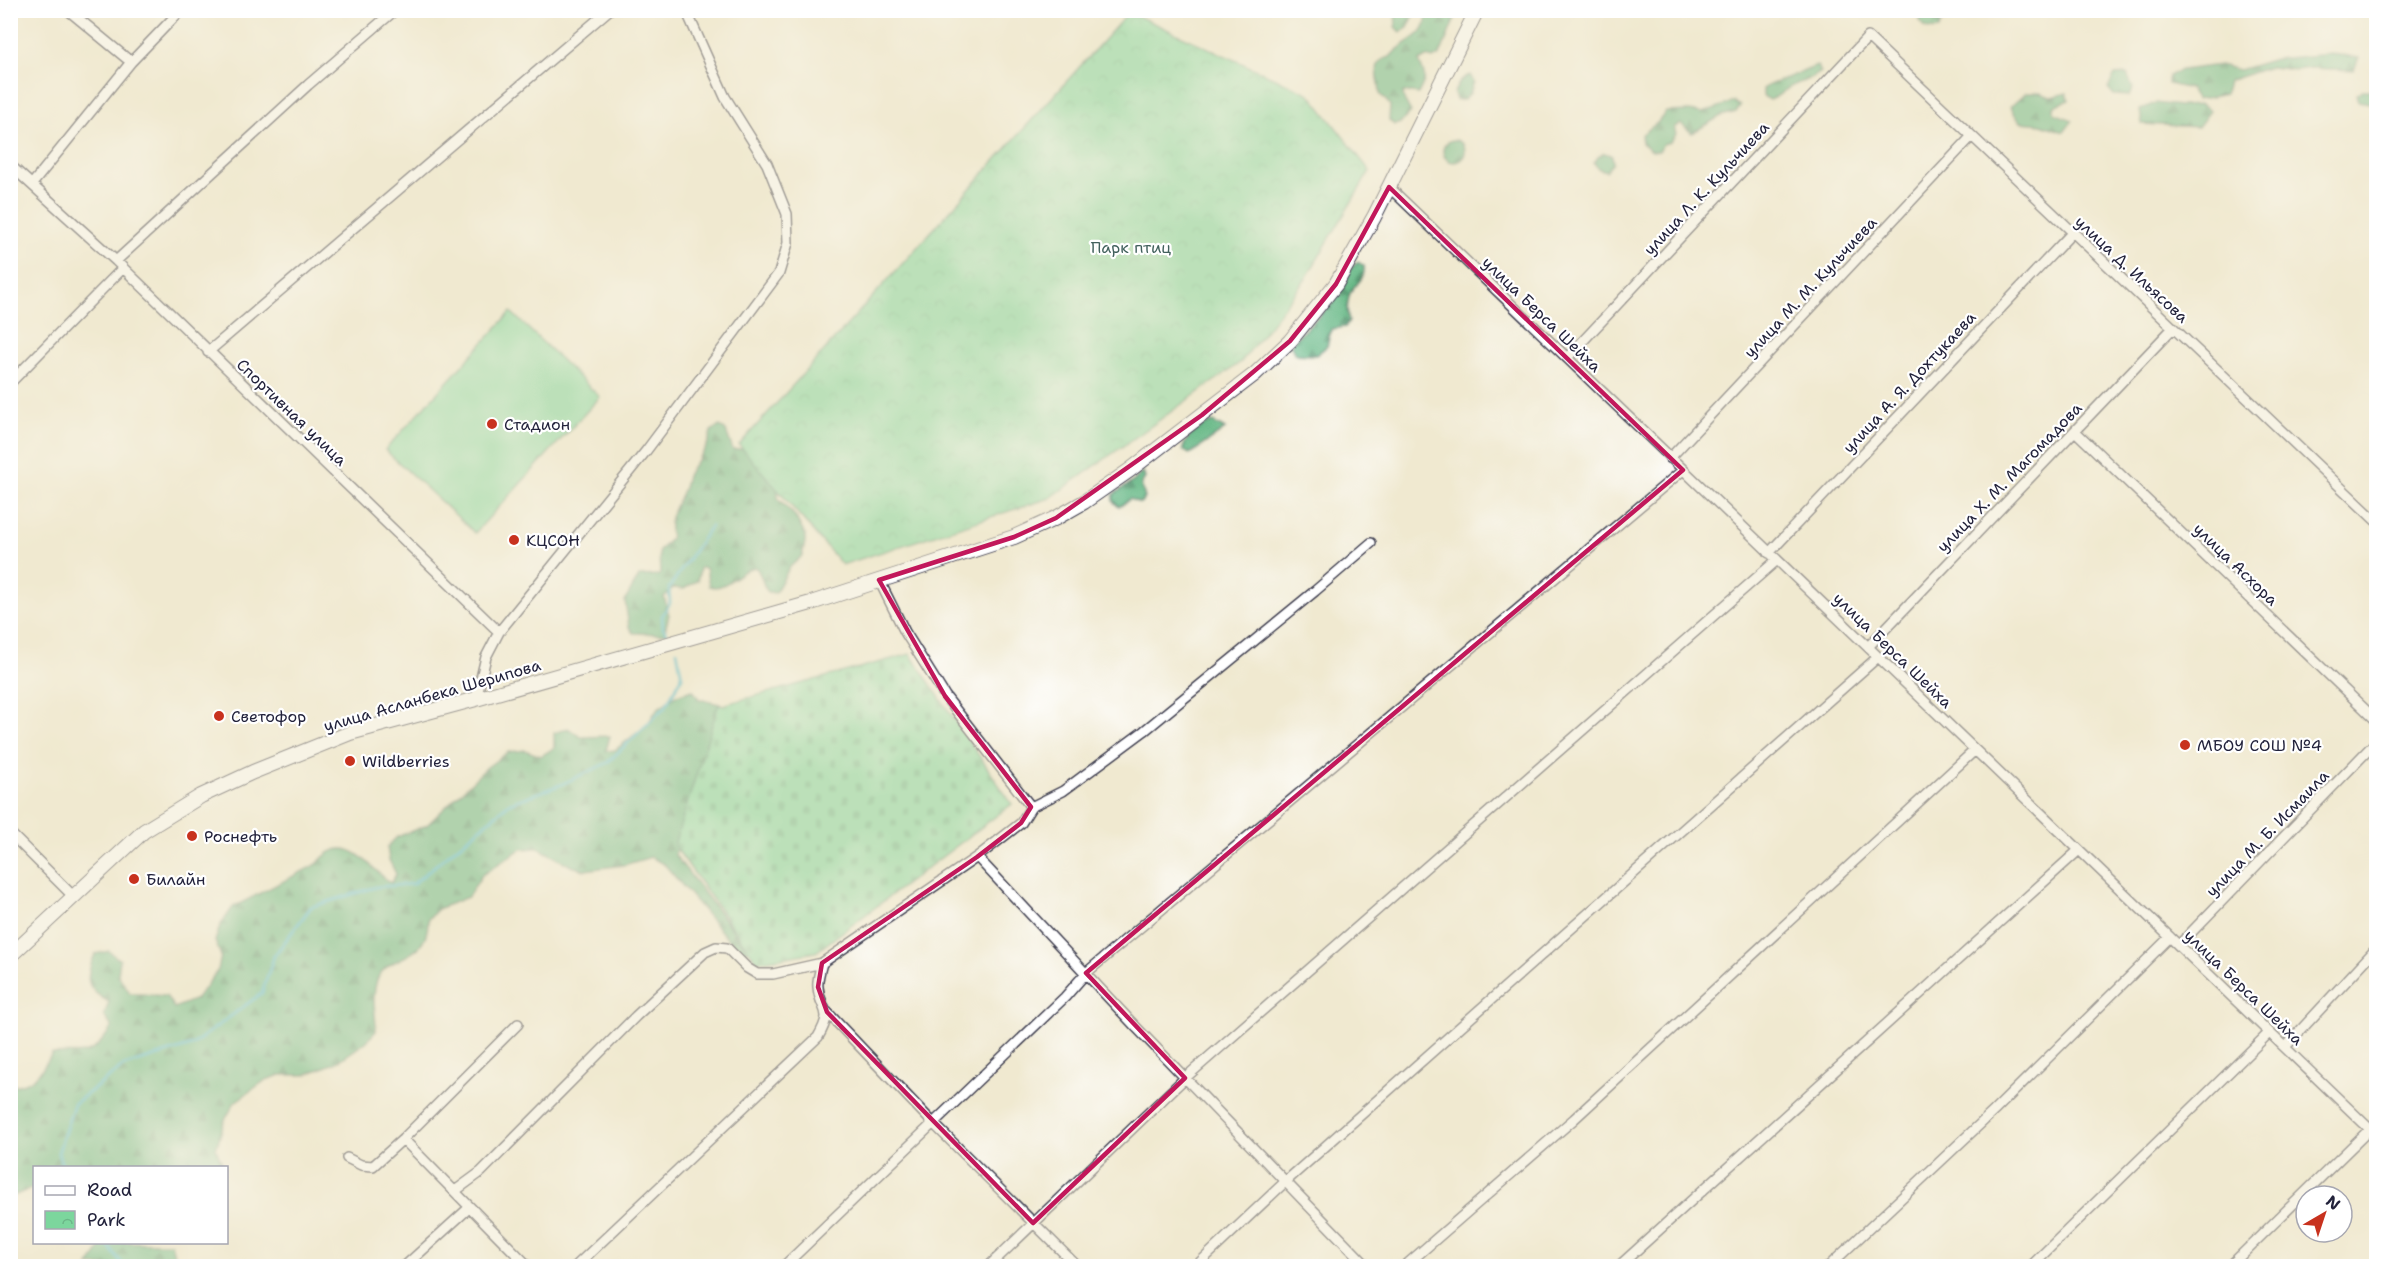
<svg xmlns="http://www.w3.org/2000/svg" width="2387" height="1277" font-family="'Shantell Sans',sans-serif">
<defs>
<pattern id="forest-firs" width="22" height="20" patternUnits="userSpaceOnUse" patternTransform="scale(1.5)"><rect width="22" height="20" fill="#65b784"/><path d="M5 1l3.5 6h-7zM16 11l3.5 6h-7z" fill="#53946d"/></pattern>
<pattern id="cemetery-stones" width="16" height="16" patternUnits="userSpaceOnUse" patternTransform="scale(1.5)"><rect width="16" height="16" fill="#7cd69d"/><path d="M2 7V4a2 2 0 0 1 4 0v3zM10 15v-3a2 2 0 0 1 4 0v3z" fill="#6bb788"/></pattern>
<pattern id="park-crowns" width="20" height="18" patternUnits="userSpaceOnUse" patternTransform="scale(1.5)"><rect width="20" height="18" fill="#7cd69d"/><path d="M2 6a3 3 0 1 1 6 0M12 15a3 3 0 1 1 6 0" fill="none" stroke="#6bb788"/></pattern>
</defs>
<rect width="100%" height="100%" fill="#fff"/>
<filter id="ink" filterUnits="userSpaceOnUse"><feTurbulence type="fractalNoise" baseFrequency=".0167" numOctaves="2"/><feDisplacementMap in="SourceGraphic" scale="12" xChannelSelector="R" yChannelSelector="G"/><feConvolveMatrix kernelMatrix="1 2 1 2 8 2 1 2 1" color-interpolation-filters="sRGB"/></filter>
<filter id="wash" filterUnits="userSpaceOnUse"><feTurbulence type="fractalNoise" baseFrequency=".008" numOctaves="4" result="noise"/><feDisplacementMap in="SourceGraphic" scale="24" xChannelSelector="R" yChannelSelector="G"/><feGaussianBlur stdDeviation="1.35" result="paint"/><feColorMatrix in="noise" values="0 0 0 0 0 0 0 0 0 0 0 0 0 0 0 0 0 1.4 0 .05"/><feComposite in="paint" operator="in"/></filter>
<g filter="url(#wash)">
<rect width="100%" height="100%" fill="#f0e9d0"/>
<path fill="#7cd69d" stroke="#4f7c6c" stroke-width="1.5" d="M511 312 600 397 475 533 385 450Z"/>
<path fill="url(#forest-firs)" stroke="#446c60" stroke-width="1.5" d="M1923 10H1968V11L1941 22 1939 29C1927 31 1922 28 1919 17Z
M1395 11H1416L1408 28 1401 32 1396 27Z
M1427 11H1458L1440 55 1433 59 1426 57 1419 61C1426 78 1427 77 1418 94L1403 92 1404 99 1411 112 1401 123 1394 125 1389 120 1390 105 1380 94C1380 79 1369 61 1390 57 1405 38 1428 40 1427 11Z
M2330 54 2359 57 2354 70 2310 68 2296 70 2270 67 2228 81 2225 94 2197 100 2190 89 2168 84V76L2181 70 2220 65 2239 70 2275 59Z
M1817 66 1821 72C1811 80 1801 81 1790 87 1783 91 1778 97 1770 100L1763 96V89L1769 85Z
M2127 74 2133 89 2129 96 2114 95 2108 88 2115 75Z
M1470 75 1474 82 1470 93 1464 100H1456L1454 93C1458 84 1461 78 1470 75Z
M2362 90H2376V104L2358 101 2356 94Z
M2026 93H2040L2051 97 2067 93 2069 100 2054 106V113L2073 120 2064 132 2041 124 2020 122 2010 107Z
M1733 102 1740 106 1736 112 1721 116 1692 133 1681 124 1674 127 1676 134 1670 142 1663 144 1659 151H1652L1642 143 1641 135 1657 123 1666 112 1689 111 1702 113Z
M2155 103 2180 106 2201 105 2210 111 2198 127 2142 124 2140 110Z
M1443 151a11 11 0 1 1 22 0a11 11 0 1 1-22 0Z
M1604 153 1612 155 1613 163 1606 171 1599 169 1594 163 1598 157Z
M1358 262 1364 266C1365 276 1361 280 1354 287 1347 294 1346 312 1349 321L1345 327 1331 329 1327 346 1316 355 1295 354 1291 346 1292 342 1333 303 1339 290 1345 285 1351 268Z
M1213 422 1225 429 1190 454 1183 450C1183 439 1202 424 1213 422Z
M720 426 726 431 733 450 749 448C761 463 779 478 778 498L795 516 805 535V542L802 556 790 567 775 593 768 592C761 584 763 574 755 567 739 569 726 592 709 586L706 568H700L698 580 684 589 673 588 664 597 669 615 664 634 633 633 629 627 625 601 639 576 660 575 659 551 671 538C666 518 676 507 683 490 686 484 685 477 689 472 699 455 707 453 711 431Z
M1143 471 1145 478 1141 484 1145 498 1140 503 1130 499 1119 507 1113 501 1114 494 1134 481Z
M693 690 699 699 740 709 680 830 675 855 748 950 742 954 735 948 665 865 651 857 624 865 585 870 571 866 539 848 521 849 482 875 468 897 438 909 428 919C429 964 388 952 377 980 371 997 376 1013 376 1031L366 1042 337 1062 305 1075H281L266 1080 235 1102 224 1122 216 1149 224 1167 34 1168V1187L11 1197 10 1086C33 1085 41 1072 52 1054 87 1052 90 1060 112 1027L104 1016 109 1002C85 989 84 979 95 954L109 951 120 960 118 975 130 993 166 996 174 1008 196 999 218 970 221 956 215 941 220 926 233 907 317 864C346 828 366 865 391 883L396 874 389 860 387 847 397 837 427 825 487 767 508 752 525 750 541 756 554 748V733L568 728 581 737 610 736 606 751 615 750 647 725 657 709 677 695Z
M104 1242 171 1243 177 1266H89Z"/>
<path fill="url(#cemetery-stones)" stroke="#4f7c6c" stroke-width="1.5" d="M910 654 1012 804 816 952 757 962 674 845 718 706Z"/>
<path fill="url(#park-crowns)" stroke="#4f7c6c" stroke-width="1.5" d="M1129 12 1310 94 1370 171 1305 280 1241 362 1050 498 842 565 739 445Z"/>
<g fill="none" stroke-linecap="round" stroke-linejoin="round">
<path stroke="#50b9ce" stroke-width="3" d="M668 635 663 628 662 616 670 603 669 588 711 526
M63 1168 58 1153 74 1104 124 1066 192 1045 262 993 274 956 311 907 376 887 413 884 510 803 560 785 607 763 665 707 682 677 677 651
M105 1242 124 1266"/>
</g>
</g>
<g filter="url(#ink)">
<g fill="none" stroke-linecap="round" stroke-linejoin="round">
<defs>
<path id="minor" d="M68 10 131 62
M10 165 116 261 499 632 486 657 476 699
M33 183 131 62 181 10
M1389 187 2376 1135
M116 261 308 85 395 10
M208 352 609 10
M1567 358 1868 37 2376 521
M10 383 123 268
M2075 431 2376 720
M1670 458 1971 137
M1769 553 2072 233
M879 580 905 632 945 696 1031 807
M499 632 646 451 779 273 788 243 787 214 767 164 725 97 686 10
M1868 647 2173 328
M10 833 74 897
M977 857 1135 1026 1367 1266
M2179 945 2376 742
M827 1012 933 1123 1077 1266
M2285 1047 2376 949
M403 1139 528 1266
M347 1158 361 1165 373 1166 403 1139 518 1024
M455 1191 481 1172 636 1016 705 952 716 947 727 948 747 968 757 974H773L822 963 977 857 1021 823 1031 807 1063 791 1144 731 1315 591 1371 543
M405 1266 470 1207
M576 1266 818 1037C835 1008 820 1012 818 987 817 980 820 970 822 963
M784 1266 1065 997 1086 973 1683 470
M989 1266 1185 1078 1777 560
M1196 1266 1285 1182 1878 657
M1405 1266 1574 1119 1975 750
M1619 1266 2079 850
M1829 1266 1994 1111 2170 937
M2031 1266 2269 1033
M2230 1266 2370 1129"/>
<path id="secondary" d="M10 956 144 831 201 796 253 772 350 733 476 699 811 603 1014 537 1056 518 1084 502 1130 470 1255 374 1290 341 1336 284 1374 217 1477 10"/>
</defs>
<use href="#minor" stroke="#414051" stroke-width="12"/>
<use href="#secondary" stroke="#414051" stroke-width="16"/>
<use href="#minor" stroke="#fff" stroke-width="9"/>
<use href="#secondary" stroke="#fff" stroke-width="14"/>
</g>
</g>
<path d="M0 0H2387V1277H0ZM1389 187 1683 470 1086 973 1185 1078 1033 1223 827 1012 818 987 822 963 977 857 1021 823 1031 807 945 696 879 580 1014 537 1056 518 1202 415 1290 341 1336 284Z" fill="#f0e9d0" fill-opacity=".55" fill-rule="evenodd"/>
<path fill="none" stroke="#c2185b" stroke-width="4.5" stroke-linejoin="round" d="M1389 187 1683 470 1086 973 1185 1078 1033 1223 827 1012 818 987 822 963 977 857 1021 823 1031 807 945 696 879 580 1014 537 1056 518 1202 415 1290 341 1336 284Z"/>
<g fill="#c8321e" stroke="#fff" stroke-width="2">
<circle cx="492" cy="424" r="6"/>
<circle cx="514" cy="540" r="6"/>
<circle cx="219" cy="716" r="6"/>
<circle cx="2185" cy="745" r="6"/>
<circle cx="350" cy="761" r="6"/>
<circle cx="192" cy="836" r="6"/>
<circle cx="134" cy="879" r="6"/>
</g>
<g text-anchor="middle" stroke-width="4.5" stroke-linejoin="round" paint-order="stroke">
<g font-size="16" fill="#22223b" stroke="#fff">
<text transform="translate(1706 188) rotate(-47)" y="6">улица Л. К. Кульчиева</text>
<text transform="translate(2132 269) rotate(43)" y="6">улица Д. Ильясова</text>
<text transform="translate(1810 287) rotate(-47)" y="6">улица М. М. Кульчиева</text>
<text transform="translate(1542 314) rotate(44)" y="6">улица Берса Шейха</text>
<text transform="translate(1909 382) rotate(-47)" y="6">улица А. Я. Дохтукаева</text>
<text transform="translate(292 412) rotate(44)" y="6">Спортивная улица</text>
<text transform="translate(2009 477) rotate(-46)" y="6">улица Х. М. Магомадова</text>
<text transform="translate(2236 564) rotate(44)" y="6">улица Асхора</text>
<text transform="translate(1893 650) rotate(44)" y="6">улица Берса Шейха</text>
<text transform="translate(432 695) rotate(-16)" y="6">улица Асланбека Шерипова</text>
<text transform="translate(2267 833) rotate(-46)" y="6">улица М. Б. Исмаила</text>
<text transform="translate(2244 987) rotate(44)" y="6">улица Берса Шейха</text>
</g>
<g font-size="16" fill="#42615d" stroke="#fff">
<text x="1131" y="253">Парк птиц</text>
</g>
<g font-size="16" fill="#22223b" stroke="#fff" text-anchor="start">
<text x="504" y="430">Стадион</text>
<text x="526" y="546">КЦСОН</text>
<text x="231" y="722">Светофор</text>
<text x="2197" y="751">МБОУ СОШ №4</text>
<text x="362" y="767">Wildberries</text>
<text x="204" y="842">Роснефть</text>
<text x="146" y="885">Билайн</text>
</g>
</g>
<rect width="2387" height="1277" fill="none" stroke="#fff" stroke-width="36"/>
<rect x="33" y="1166" width="195" height="78" fill="#ffffff" stroke="#a7a7b1" stroke-width="1.5"/>
<rect x="45" y="1186" width="30" height="9" fill="#ffffff" stroke="#a7a7b1" stroke-width="1.5"/>
<text x="87" y="1196" font-size="18" fill="#22223b">Road</text>
<rect x="45" y="1211" width="30" height="18" fill="url(#park-crowns)" stroke="#a7a7b1" stroke-width="1.5"/>
<text x="87" y="1226" font-size="18" fill="#22223b">Park</text>
<g transform="translate(2324 1214) rotate(39)"><circle r="28" fill="#ffffff" stroke="#a7a7b1" stroke-width="1.5"/>
<path d="M0-4.5L10 22L0 15L-10 22Z" fill="#c8321e"/>
<text y="-9" font-size="16" font-weight="bold" text-anchor="middle" fill="#22223b">N</text>
</g>
</svg>
